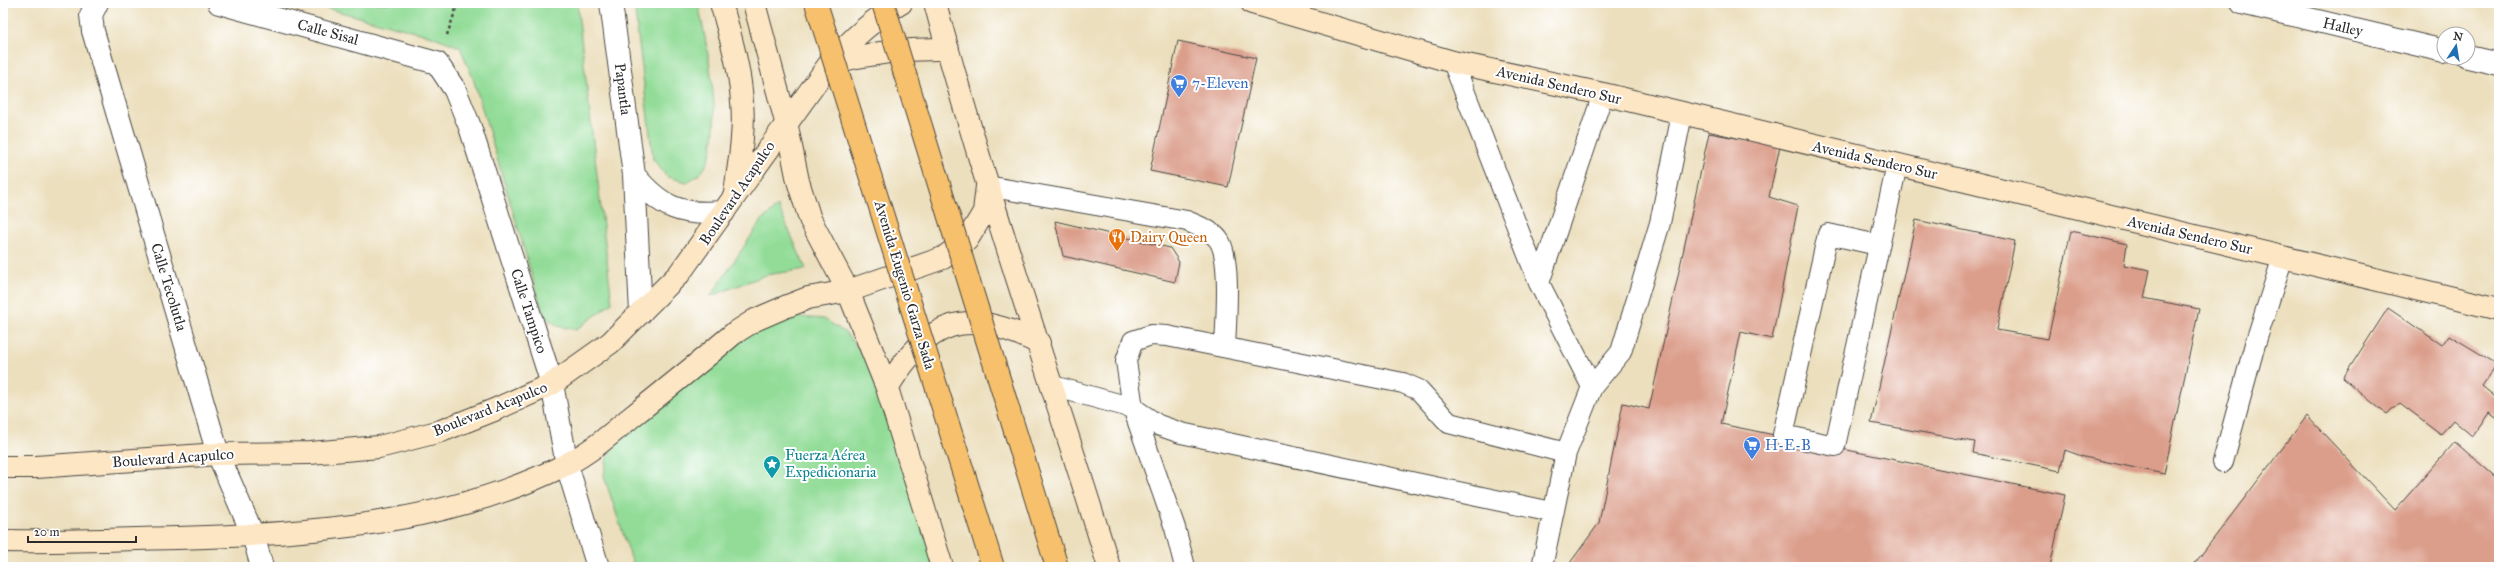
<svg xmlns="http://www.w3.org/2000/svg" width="2502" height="570" font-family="'IM FELL Great Primer',serif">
<rect width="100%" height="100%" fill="#fff"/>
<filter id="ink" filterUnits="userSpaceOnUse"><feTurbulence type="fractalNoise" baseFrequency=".025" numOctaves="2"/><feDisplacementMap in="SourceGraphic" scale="8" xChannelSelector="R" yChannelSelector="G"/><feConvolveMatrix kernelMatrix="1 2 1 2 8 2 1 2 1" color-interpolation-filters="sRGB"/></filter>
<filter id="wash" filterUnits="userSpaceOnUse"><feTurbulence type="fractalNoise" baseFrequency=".012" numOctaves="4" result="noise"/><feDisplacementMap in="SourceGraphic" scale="16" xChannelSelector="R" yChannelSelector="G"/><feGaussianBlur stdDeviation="0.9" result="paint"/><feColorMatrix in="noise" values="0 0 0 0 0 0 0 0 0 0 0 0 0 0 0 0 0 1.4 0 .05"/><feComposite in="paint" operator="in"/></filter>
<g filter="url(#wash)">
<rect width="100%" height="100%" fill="#ecdfbd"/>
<path fill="#92dc97" stroke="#5e8461" d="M307 3H577L612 303 576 330 558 326 544 316 473 78 460 47 434 37Z
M634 3H698C706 42 728 138 702 172 699 176 691 179 687 182L667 177 653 159Z
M778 206 806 269 766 275 711 296 761 221Z
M789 316 824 319 846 333 869 362 936 567H634L604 476 607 457 619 438 765 322Z"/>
<g id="blocks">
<path fill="#db9e8b" d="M1178 41 1256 58 1228 187 1150 171Z
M1709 133 1780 146 1769 197 1798 206 1772 339 1741 332 1721 424 2065 495 2050 567H1567L1599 523 1623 403 1649 409Z
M1916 220 2015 241 1997 330 2048 339 2071 231 2127 244 2124 265 2150 270 2144 298 2199 309 2164 474 2084 457 2065 450 2060 471 1973 453 1975 442 1871 423Z
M1055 221 1170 248 1179 262 1175 282 1063 256Z
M2388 308 2442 345 2449 335 2497 364 2482 386 2499 400V420L2489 413 2472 436 2453 420 2441 434 2400 403 2386 414 2343 378Z
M2307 416 2395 510 2455 442 2499 480V567H2334L2330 563 2326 567H2192Z"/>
</g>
</g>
<g filter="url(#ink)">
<use href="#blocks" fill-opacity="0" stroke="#484641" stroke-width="1"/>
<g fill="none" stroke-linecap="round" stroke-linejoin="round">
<defs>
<path id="lane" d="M1453 62 1539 283 1592 387
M987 186 1187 221C1198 226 1214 231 1220 242 1231 262 1226 322 1225 347
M1878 245 1828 234 1783 435 1835 446 1897 165
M1539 283 1603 94
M1053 386 1133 408 1158 425 1181 433 1552 512
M2223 462 2255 344 2283 257
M1185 567 1175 528 1133 408 1126 361 1133 341 1151 335 1167 336 1403 383 1419 390 1449 423 1566 453
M1542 567 1566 453 1592 387 1621 352 1660 223 1682 114"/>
<path id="street" d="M97 3 91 15 93 31 218 454 253 535 262 567
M219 3 437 63 455 90 470 127 552 384 567 465 598 567
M611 3 634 175 641 313
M2242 3 2444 51
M2468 57 2499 64
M634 175C661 208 682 216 724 212"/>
<path id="secondary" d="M721 3C730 35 740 68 742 102 745 132 739 163 735 193
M754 3 786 122 798 181 810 219 848 291 887 388 942 567
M935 3C986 193 1051 379 1109 567
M1252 3 1453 62 1603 94 2499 309
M830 63C869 53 907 48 948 49
M887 388C930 318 966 307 1039 343
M3 467H36L218 454 310 453 379 447 441 431 494 410 552 384 610 343 679 274 830 63C852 39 873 19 901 3
M3 541C61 542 119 539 177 538 309 534 445 525 565 465 588 454 610 435 629 419 664 391 699 363 733 334L755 320 785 307 808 298 848 291 943 258 967 240 984 212 987 186"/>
</defs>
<use href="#lane" stroke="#484641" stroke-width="22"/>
<use href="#street" stroke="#484641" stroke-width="24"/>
<use href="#secondary" stroke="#484641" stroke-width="24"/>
<path stroke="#484641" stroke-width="2.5" stroke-dasharray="3 3" stroke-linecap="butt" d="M447 35 458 3"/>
<use href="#lane" stroke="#fff" stroke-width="20"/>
<use href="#street" stroke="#fff" stroke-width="22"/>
<use href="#secondary" stroke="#fce6c4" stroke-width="22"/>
<defs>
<path id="highway-bridge" d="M816 3 993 567
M883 3 1057 567"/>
</defs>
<use href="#highway-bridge" stroke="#484641" stroke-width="24" stroke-linecap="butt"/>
<use href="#highway-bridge" stroke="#f7c06c" stroke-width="22"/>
</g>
</g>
<defs>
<symbol id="supermarket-pin" viewBox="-11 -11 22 30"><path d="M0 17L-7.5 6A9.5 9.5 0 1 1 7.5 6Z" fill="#3f7fe0" stroke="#fff"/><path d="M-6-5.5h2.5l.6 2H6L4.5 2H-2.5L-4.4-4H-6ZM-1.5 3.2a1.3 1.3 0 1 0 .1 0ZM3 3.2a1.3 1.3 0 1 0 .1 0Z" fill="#fff"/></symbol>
<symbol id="restaurant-pin" viewBox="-11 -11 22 30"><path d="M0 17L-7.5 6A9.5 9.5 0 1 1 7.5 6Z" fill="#e8710a" stroke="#fff"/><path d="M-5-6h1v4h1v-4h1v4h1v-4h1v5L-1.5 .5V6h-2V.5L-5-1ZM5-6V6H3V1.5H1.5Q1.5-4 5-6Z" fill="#fff"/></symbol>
<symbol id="sight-pin" viewBox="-11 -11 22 30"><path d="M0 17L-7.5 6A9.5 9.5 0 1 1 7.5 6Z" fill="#0f9aa8" stroke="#fff"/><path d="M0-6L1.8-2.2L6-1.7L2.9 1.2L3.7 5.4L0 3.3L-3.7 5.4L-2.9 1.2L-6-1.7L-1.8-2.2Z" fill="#fff"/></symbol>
</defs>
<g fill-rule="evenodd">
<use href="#supermarket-pin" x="1169" y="73" width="20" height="27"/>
<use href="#restaurant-pin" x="1107" y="227" width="20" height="27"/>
<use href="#supermarket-pin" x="1742" y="435" width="20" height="27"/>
<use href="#sight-pin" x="762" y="454" width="20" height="27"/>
</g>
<g text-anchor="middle" stroke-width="4" stroke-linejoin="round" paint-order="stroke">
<g font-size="15" fill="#2b2b2b" stroke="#fff">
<text transform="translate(2343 27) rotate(13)" y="5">Halley</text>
<text transform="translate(328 32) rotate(15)" y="5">Calle Sisal</text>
<text transform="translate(1559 85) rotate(13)" y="5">Avenida Sendero Sur</text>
<text transform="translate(623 89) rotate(83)" y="5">Papantla</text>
<text transform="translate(1875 160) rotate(13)" y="5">Avenida Sendero Sur</text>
<text transform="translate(737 193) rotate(-56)" y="5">Boulevard Acapulco</text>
<text transform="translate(2190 235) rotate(13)" y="5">Avenida Sendero Sur</text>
<text transform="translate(905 285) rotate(73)" y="5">Avenida Eugenio Garza Sada</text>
<text transform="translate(169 287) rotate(73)" y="5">Calle Tecolutla</text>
<text transform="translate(529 311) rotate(72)" y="5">Calle Tampico</text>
<text transform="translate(490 409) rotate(-22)" y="5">Boulevard Acapulco</text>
<text transform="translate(173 458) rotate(-4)" y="5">Boulevard Acapulco</text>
</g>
<g font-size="15" fill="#366cbe" stroke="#fff" text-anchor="start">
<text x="1192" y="88">7-Eleven</text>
<text x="1765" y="450">H-E-B</text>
</g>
<g font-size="15" fill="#c56008" stroke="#fff" text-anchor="start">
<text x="1130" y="242">Dairy Queen</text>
</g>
<g font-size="15" fill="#0d838f" stroke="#fff" text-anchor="start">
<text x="785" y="460">Fuerza Aérea<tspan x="785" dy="17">Expedicionaria</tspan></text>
</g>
</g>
<rect width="2502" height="570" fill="none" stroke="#fff" stroke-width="16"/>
<g transform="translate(2456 46) rotate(12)"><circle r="19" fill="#ffffff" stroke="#aaaaaa"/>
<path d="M0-3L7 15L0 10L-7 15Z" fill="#1f6fb2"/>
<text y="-6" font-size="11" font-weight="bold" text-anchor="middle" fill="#2b2b2b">N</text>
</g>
<path d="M28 536v6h108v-6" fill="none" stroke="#2b2b2b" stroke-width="2"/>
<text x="34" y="536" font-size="12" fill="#2b2b2b" stroke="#ffffff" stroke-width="3" paint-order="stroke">20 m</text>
</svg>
